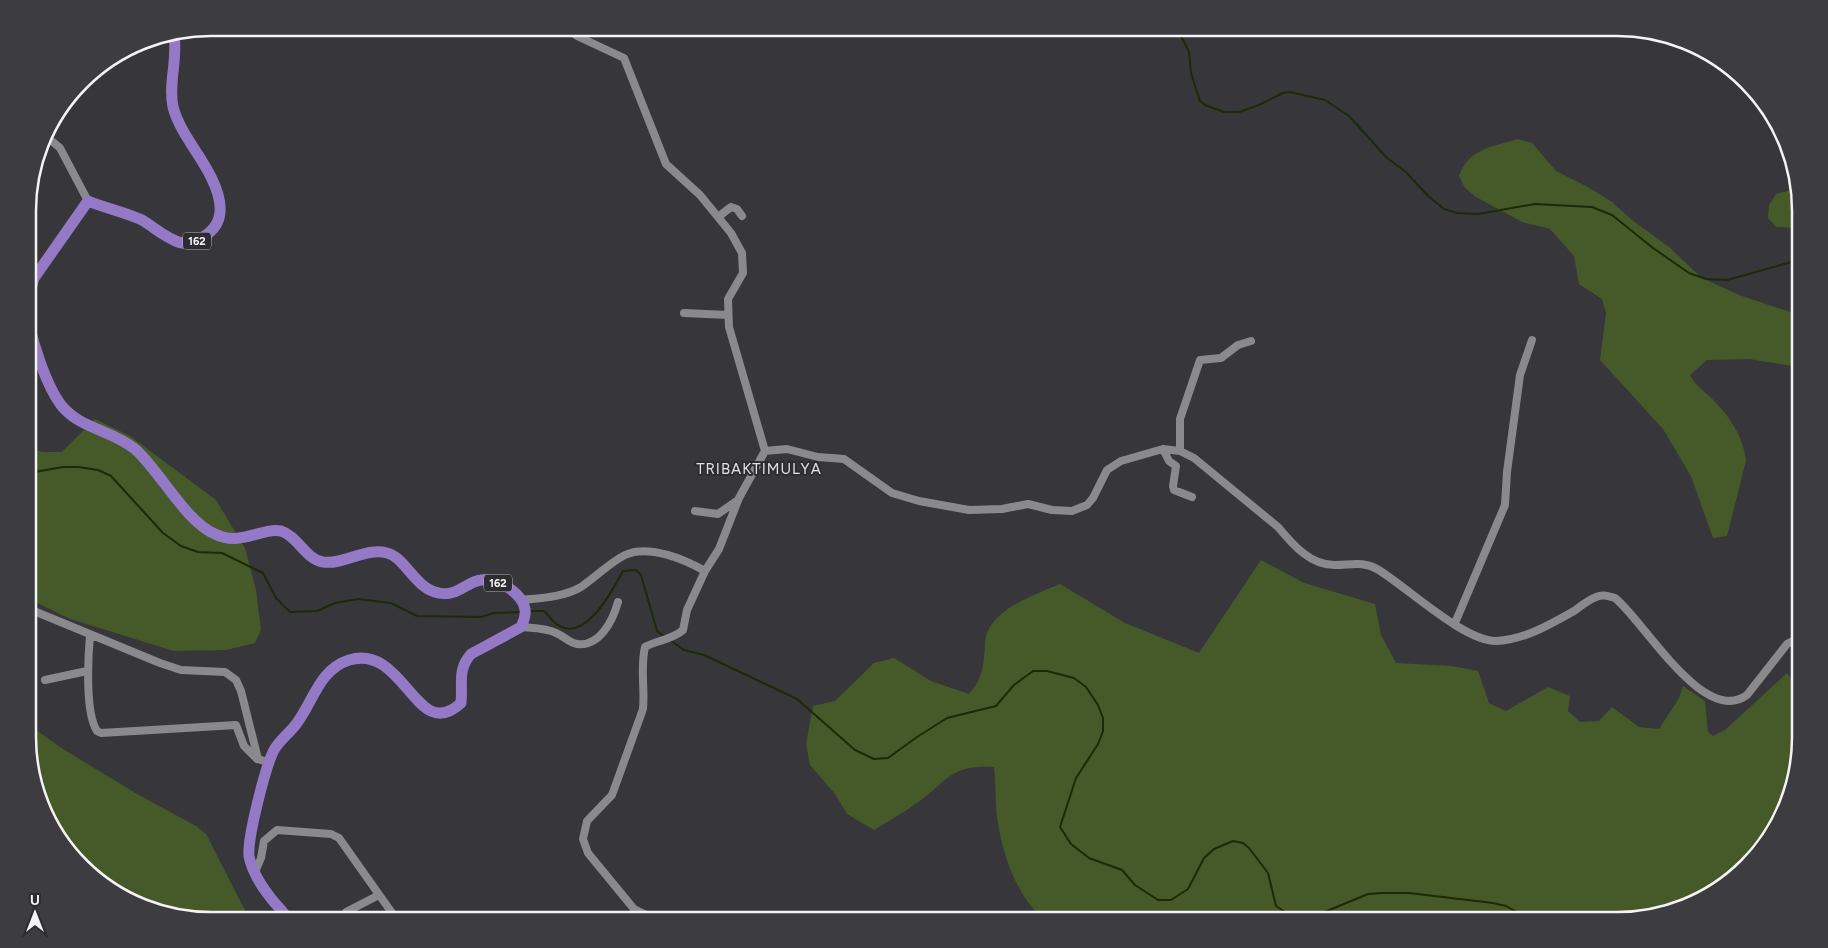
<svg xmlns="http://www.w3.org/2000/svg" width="1828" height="948" font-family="Figtree,sans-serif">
<rect width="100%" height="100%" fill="#37363a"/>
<path fill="#455a28" d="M1518 139 1532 143 1556 171 1588 187 1612 202 1632 220 1669 247 1702 278 1739 295 1799 315V367L1749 359 1707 360 1690 375C1695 384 1700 388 1708 395 1726 411 1744 436 1746 461L1727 536 1713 538 1691 476 1663 429 1600 360 1606 313 1602 299 1579 284 1574 256 1550 229 1522 222 1476 197 1465 188 1459 176C1469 148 1493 147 1518 139Z
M1799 188V228L1776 227 1768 218 1769 205 1776 194Z
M95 419 130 436 216 500 245 548 256 590 261 630 255 643 226 650 174 651 70 619 29 599 28 447 42 452H62Z
M1261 560 1304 583 1375 604 1381 635 1396 663 1452 666 1478 671 1489 703 1506 711 1548 687 1570 696 1568 711 1580 722 1599 721 1612 707 1639 727 1659 729 1679 698 1683 686 1705 701 1708 732 1713 736 1725 730 1787 673 1800 689V737L1781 818 1755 858 1719 890 1675 911 1628 920H1044C1016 895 1002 854 997 817 995 801 996 783 994 767 950 764 949 780 917 803 903 813 888 821 874 830L847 814 835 794 810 765 806 744 813 706 835 701 874 663 894 658 931 681 969 694C983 679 984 663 985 644 986 610 1035 595 1060 584L1125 623 1199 653Z
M29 725 63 749 137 794 196 826 206 834 250 920H211L130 901 65 848 29 761Z"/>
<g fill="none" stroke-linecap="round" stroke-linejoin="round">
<path stroke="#1c2a07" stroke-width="2" d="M1177 28 1189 52 1191 73 1200 101 1205 105 1224 112H1239L1259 105 1283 93 1290 92 1325 100 1349 116 1387 158 1406 172 1428 196 1444 209 1457 213 1478 214 1535 204 1592 207 1612 215 1653 248 1689 273 1706 279 1727 280 1799 260
M29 473 63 467H78L98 470 111 476 163 533 181 546 198 552 222 553 263 573 276 598 290 612 317 611 335 603 358 599 391 603 417 616 481 617 494 613 520 612
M530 611H544C548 614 550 618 554 622 583 648 612 591 623 571L636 570 641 575 657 631 664 636
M670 640 684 650 704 655 797 699 855 750 874 759 888 758 917 737 947 718 996 706 1014 685 1033 671H1047L1074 678 1086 687 1098 705 1103 718V731L1098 744 1076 778 1060 827 1071 844 1089 858 1122 870 1135 885 1158 900H1171L1188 889 1204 858 1214 849 1233 841 1243 843 1249 848 1268 873 1276 906 1288 914 1301 918 1327 911 1368 894 1381 893H1409L1493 903 1506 906 1531 920"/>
<path stroke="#8a898e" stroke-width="8" d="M44 139 53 142 60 148 88 201
M718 217 731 207 737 209 742 216
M684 313 728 315
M1163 449 1169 461 1176 466 1173 486 1174 490 1192 497
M765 451 787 449 818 457 844 459 892 493 919 501 969 510 1002 509 1028 504 1052 510 1072 511 1087 505 1093 498 1107 470 1121 461 1163 449 1180 451 1194 458 1278 527C1293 545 1311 566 1336 565 1350 565 1364 561 1377 569 1406 586 1463 641 1496 641 1524 640 1551 624 1574 611 1581 606 1588 600 1596 597 1603 594 1608 596 1615 598 1644 621 1704 727 1747 695L1787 644 1800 637
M1180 451V419L1200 360 1221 358 1238 345 1251 341
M695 511 718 514 738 500
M522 600C542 598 564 597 581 587 596 577 609 563 625 555 648 544 684 559 705 571L719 549 739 498 765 451 729 327 728 299 743 273 742 253 731 233 700 195 666 164 624 58 577 36 568 28
M29 609 160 663 181 670 225 672 236 680 241 691 258 759 270 763
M1455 623 1505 505 1507 472 1520 375 1532 340
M521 627C532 628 547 628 556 633 564 636 569 643 577 644 600 647 613 620 618 602
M90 635C88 657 85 713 97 731L101 733 236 725 244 746 257 759
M45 680 87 671
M255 872 261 858 264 841 277 830 331 834 339 838 397 920
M345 920 346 912 379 895
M657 920 634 909 588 853 583 839 587 821 612 795 643 709C645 688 640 668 645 647 657 640 672 640 683 630L687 610 705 571"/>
<path stroke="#947ac6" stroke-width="11" d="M28 299 34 278 88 201C105 208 125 212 142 220 154 227 168 240 182 243 190 244 197 242 203 237 227 223 222 199 211 177 200 154 180 133 173 107 168 83 178 59 174 35
M28 321C34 346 46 385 61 405 80 429 112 430 135 449 160 471 185 521 215 534 241 547 262 527 281 531 298 536 305 559 323 562 344 565 366 547 387 553 405 557 415 589 439 593 457 597 466 582 481 580 497 577 522 593 525 609 526 616 524 621 521 627L471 654C457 670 463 683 461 703 416 745 405 643 349 660 319 670 314 700 297 723 290 733 278 741 273 752 265 769 247 839 249 856 252 872 264 890 274 902 279 908 285 913 288 920"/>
</g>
<g text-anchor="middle" stroke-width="4" stroke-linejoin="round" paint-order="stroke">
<g fill="#2d2c30" stroke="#b8b7bb" stroke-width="1">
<rect x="183" y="232.5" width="28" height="17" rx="4"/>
<rect x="484" y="574.5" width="28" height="17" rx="4"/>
</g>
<g font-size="11" font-weight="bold" fill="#f4f3f6">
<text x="197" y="245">162</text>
<text x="498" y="587">162</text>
</g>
<g font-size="15" letter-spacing="1" fill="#e1e0e5" stroke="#2d2c30">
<text x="759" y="474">TRIBAKTIMULYA</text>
</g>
</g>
<path d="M0 0H1828V948H0ZM211 36H1617A175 175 0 0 1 1792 211V737A175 175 0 0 1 1617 912H211A175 175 0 0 1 36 737V211A175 175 0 0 1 211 36Z" fill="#3d3c40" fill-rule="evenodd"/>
<path fill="none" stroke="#f4f3f6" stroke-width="2.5" d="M211 36H1617A175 175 0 0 1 1792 211V737A175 175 0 0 1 1617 912H211A175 175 0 0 1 36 737V211A175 175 0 0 1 211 36Z"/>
<g transform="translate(35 913)" stroke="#2d2c30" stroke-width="4" paint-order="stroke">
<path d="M0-4L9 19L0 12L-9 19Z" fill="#f4f3f6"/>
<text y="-8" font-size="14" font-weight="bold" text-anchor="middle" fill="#f4f3f6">U</text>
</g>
</svg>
